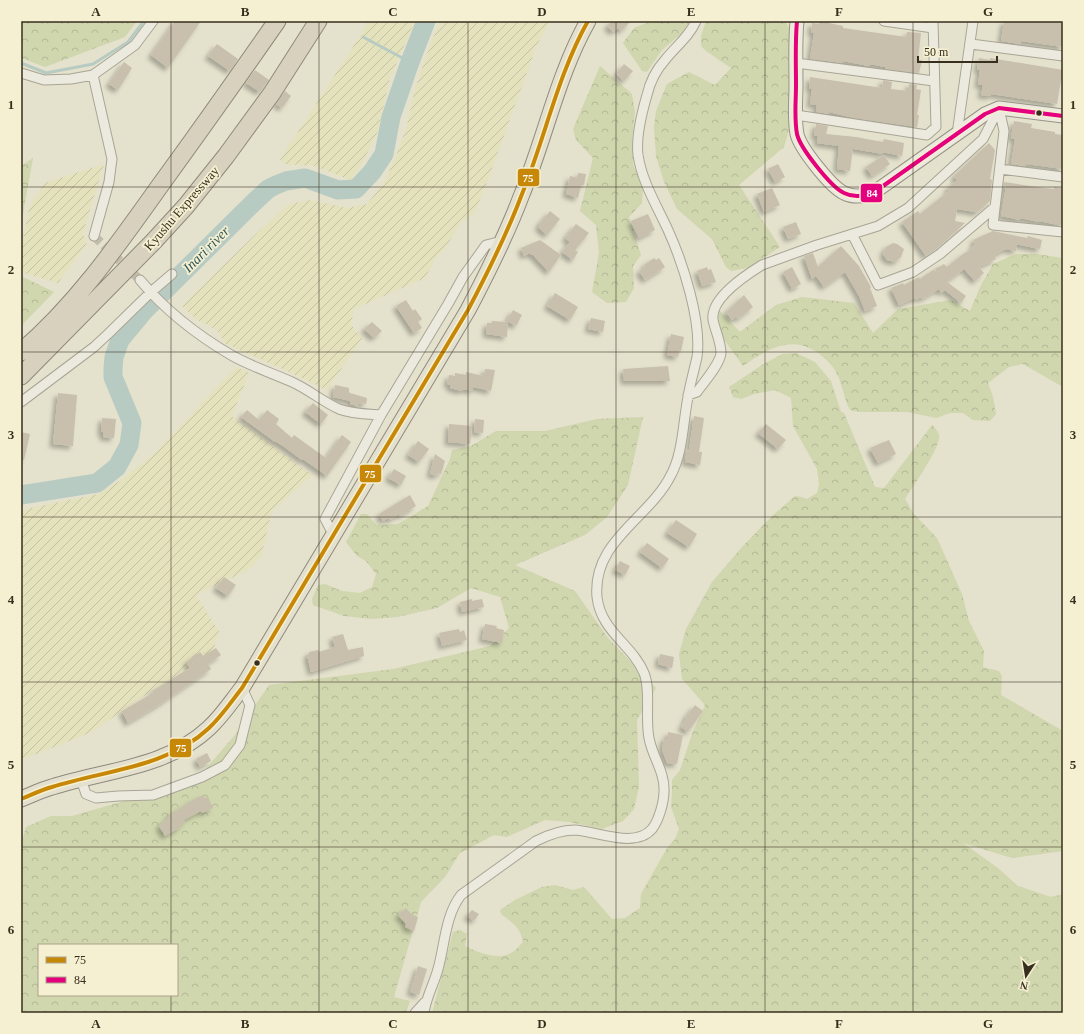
<svg xmlns="http://www.w3.org/2000/svg" width="1084" height="1034" font-family="Georgia,serif">
<defs>
<pattern id="farmland-furrows" width="10" height="10" patternUnits="userSpaceOnUse"><rect width="10" height="10" fill="#e4e2bd"/><path d="M-1 1l2-2M0 10L10 0M9 11l2-2" fill="none" stroke="#c4c2a2"/></pattern>
<pattern id="forest-crowns" width="20" height="18" patternUnits="userSpaceOnUse"><rect width="20" height="18" fill="#d0d6ae"/><path d="M2 6a3 3 0 1 1 6 0M12 15a3 3 0 1 1 6 0" fill="none" stroke="#b3b895"/></pattern>
<filter id="shadow"><feDropShadow dx="-3.5" dy="3.5" stdDeviation="2" flood-color="#0004"/></filter>
</defs>
<rect width="100%" height="100%" fill="#e4e1cc"/>
<path fill="url(#farmland-furrows)" d="M368 21H415L390 78 378 131 361 166 350 180 315 166 286 164 280 160 362 33Z
M440 21H550L537 45 486 185 474 214 460 223 445 249 435 259 425 278 354 309 351 325 362 338 327 390 285 370 226 344 217 330 196 319 182 306 256 234 289 204 311 200 347 208 367 204 384 183 396 156 406 129 414 93 426 56Z
M104 164 83 233 87 243 58 283 21 272V249L29 208 45 183Z
M236 367 249 373 232 416 312 475 272 511 261 557 248 570 196 595 219 631 213 652 136 701 92 732 21 760V514L26 509 98 494 118 482 155 453Z"/>
<path fill="url(#forest-crowns)" fill-rule="evenodd" d="M21 21H137L125 37 45 67 21 58Z
M663 21H690L682 33 662 50 647 72 642 71 623 43 634 28 646 23Z
M706 21H784L786 22 790 30 789 130 784 147 739 185 780 247 748 268 731 271 726 267 712 239 677 209 664 182 656 156 654 126 656 111 667 84 689 72 715 85 731 68 706 51 701 46V36Z
M600 66 632 94 635 112 632 140 633 164 643 190 642 203 629 217 641 255 633 266 634 288 626 302 607 303 592 292 599 253 596 225 580 211 593 158 576 140 573 129Z
M33 158 21 225V166Z
M1016 254H1036L1063 258V387L1023 364 1009 367 988 383 993 397 996 414 990 421 973 420 963 413H950L936 418 907 412H858L850 410C844 399 843 387 838 376 834 366 826 359 818 353 791 334 766 350 743 366L723 338 717 324 718 312 719 310 740 332 776 305 802 297 854 303 873 333 898 309 951 300 970 311 980 287 993 264Z
M21 276 54 292 21 326Z
M796 353 815 362 831 381 841 412 844 413 875 487 884 488 932 425C935 428 940 433 939 438 939 449 912 488 905 499L914 514 937 538 962 594 969 621 984 651 983 667 999 671 1002 676 1001 695 1063 731V851L1012 858 963 843 998 868 1018 886 1051 897 1063 894V1013H432L453 932 460 930 467 934 465 946C477 952 496 960 509 954 515 952 519 946 523 942 521 928 512 922 501 914L500 910 515 900 542 887 555 885 573 890 584 887 612 919 625 918 640 908 641 894 667 848 675 839 679 829 671 807 672 793V780L680 770 692 734 705 705 682 679 679 654 686 629 712 582 742 547 772 516 795 496 801 497 807 499 817 493 819 484 817 469 793 426 791 398 775 390 754 394 741 399 733 397 729 387 762 365 782 354Z
M643 417 628 485 607 517 585 535 515 565 575 591 608 638 656 688 637 720 639 787 634 809 623 821 602 829 569 822 545 820 507 837 494 835 460 853 445 877 421 902 394 997 410 1001 406 1013H21V844L26 827 51 816H72L138 797 203 772 234 736 269 685 393 669 490 646 509 628 500 597 471 588 437 608 397 617 372 619 344 616 313 605 312 599 318 585 325 584 342 591 360 593 372 587 376 574 366 561 357 556 346 542 361 514H367L372 520 377 525 398 524 428 506 450 459 452 450 471 446 496 431H545L597 419ZM39 945H177V995H39Z"/>
<g fill="none" stroke-linecap="round" stroke-linejoin="round">
<path stroke="#b8cbc2" stroke-width="3" d="M363 37 410 62
M21 63 46 73 93 64 128 42 144 21"/>
<path stroke="#b8cbc2" stroke-width="19" d="M21 495 97 483 117 467 129 445 132 423 113 377V368L114 357 120 340 144 311 251 205 268 189 276 185 286 181 305 178 338 190 356 189 372 172 384 154 391 117 410 62 426 21"/>
</g>
<path fill="#c8bfad" filter="url(#shadow)" d="M175 21H201L168 68 151 55Z
M612 21H631L621 31 618 28 613 32 607 26Z
M820 21H829V23L843 26V28L906 37 907 32 921 33 918 60H922L919 73 885 69V67L870 64 869 66 843 61V63L810 59 814 33 811 32 812 23 819 24Z
M1004 21H1063V47L1021 41 1020 44 1001 41Z
M217 44 238 59 230 71 208 56Z
M979 58 990 60V58L1063 70V80H1061L1057 104 991 94 990 96 981 95 983 85H978L980 70 977 69Z
M124 62 132 68 118 90 109 84Z
M624 64 633 71 624 81 616 74Z
M255 70 269 80 260 92 246 83Z
M810 77 882 88 883 80 892 82 891 89 908 91 909 84 917 85 916 89 921 90 917 115H919L917 127 854 118 829 112V114L817 112 816 111 817 105 810 104 812 89 809 88Z
M285 91 291 96 282 108 276 104Z
M1014 121 1032 124 1031 128 1055 132V134L1063 135V169L1026 164V166L1011 164 1015 139 1011 138Z
M816 124 828 126 826 134 856 137 883 142 884 139 904 143 902 156 882 152 883 154 854 149 853 147 850 171 837 169 839 146 817 143 818 136H814Z
M989 143 995 150 990 179 992 180 990 201 976 213 975 212 957 209 955 221 965 223 936 249 926 256 902 222 918 211 920 214 949 191 947 189 957 180 954 176Z
M884 155 890 164 872 176 866 167Z
M778 164 785 177 775 182 768 169Z
M578 173 586 174 584 185H581L578 198 566 194 570 176 577 178Z
M1004 182 1030 186 1054 189V187L1063 188V226L1039 221V222L1020 218V220L1001 216 1006 186 1003 188Z
M772 188 780 205 764 212 757 194Z
M550 211 560 219 547 235 538 227 540 225 539 224Z
M648 214 655 230 639 238 631 221Z
M796 222 801 234 788 239 783 227Z
M576 224 589 233 575 250 578 252 573 260 562 252 570 242 565 238Z
M993 231 1027 238 1028 236 1042 240 1040 249 1020 245H1017L1016 251 1006 249 994 255 996 259 979 267 984 273 975 281 964 269 947 282 966 296 961 303 945 290 941 293 939 289 922 299 921 297 916 300 915 298 899 305 891 288 903 283 904 285 919 277 920 279 933 270 938 274 935 269 944 264 947 267 963 254 972 249 971 248 975 244 973 240Z
M540 240 561 255 549 272 533 255H531L530 253 524 256 521 248Z
M893 243 897 244 904 249 901 257 895 262 887 260 883 254 886 247Z
M841 246 859 266 871 287 870 288 877 306 865 311 859 296 845 272 824 287 816 276 812 279 804 256 813 253 818 267Z
M654 258 656 260 659 258 665 267 645 280 639 271 645 267 644 265Z
M707 267 708 270 711 269 716 282 702 286 697 271Z
M792 267 801 284 792 289 783 272Z
M555 293 578 307 570 320 547 306Z
M744 295 753 307 738 319 736 317 732 320 726 312Z
M406 300 413 311 415 309 422 319 418 322 422 328 414 333 396 306Z
M513 310 522 315 516 326 507 321Z
M591 318 605 321 603 332 588 329Z
M492 321 508 322 507 337 486 334 487 323H492Z
M372 322 382 331 374 338 364 329Z
M671 334 684 337 681 351H679L678 357 667 355Z
M668 366 670 381H624L623 369Z
M485 369 495 370 491 391 473 387V391L463 389 462 391 450 388 451 385 447 384 449 375 455 376V373L466 375V372L484 376Z
M335 385 349 388V392L350 393 367 398 366 404 359 403V406L350 404 351 401 333 397Z
M58 393 77 395 73 446 53 444Z
M313 403 328 415 321 424 305 412Z
M247 410 259 420 267 410 279 419 276 424 292 438 294 435 326 458 342 435 351 442 327 476 303 459 302 460 283 446 275 441V442L241 417Z
M694 416 704 418 699 452H702L700 465 685 462 687 449 689 450Z
M102 418 116 419 114 438 103 437V432H101Z
M475 419 484 420 483 433 474 432Z
M449 424 472 426 470 444 448 442Z
M766 424 786 440 778 449 758 433Z
M21 432 30 434 24 460 21 459Z
M889 440 896 454 878 463 870 448Z
M418 441 429 449 419 462 408 455Z
M435 454 445 461 441 474 438 473 437 476 430 474Z
M394 469 406 476 401 485 388 478Z
M410 495 416 506 400 516 399 514 390 520 388 518 383 521 379 514Z
M676 520 697 534 689 547 667 533Z
M647 543 669 559 662 568 640 552Z
M620 561 630 566 625 575 615 570Z
M224 577 236 585 228 596 216 588Z
M472 599V601L482 599 484 607 462 612 460 602Z
M485 624 497 626 496 628 504 630 502 643 482 639Z
M459 629 460 632 464 630 467 640 442 646 439 633Z
M343 634 348 650 363 647 364 656 311 672 307 655 309 654V652L318 650 319 652 335 647 332 637Z
M216 648 221 655 208 664 211 669 160 704 128 723 122 711 153 693 152 691 190 668 186 662 200 652 203 656Z
M660 654 674 657 672 668 658 664Z
M695 705 703 711 688 732 681 727 686 719 685 718Z
M668 732 683 735 677 764 667 763 662 750 664 738H667Z
M207 753 211 761 200 767 196 759Z
M203 795 205 798 208 797 213 808 202 813 201 811 184 820 185 822 180 825 181 827 165 836 159 826 169 817V815L189 803V802Z
M406 908 412 915 418 917 414 931 405 927 406 924 398 915Z
M472 910 479 914 474 921 467 916Z
M418 966 427 969 419 995 410 992Z"/>
<g fill="none" stroke-linecap="round" stroke-linejoin="round">
<path stroke="#c2bda9" stroke-width="9" stroke-dasharray="9 4.5" stroke-linecap="butt" d="M94 236 140 280"/>
<defs>
<path id="street" d="M884 21 933 28
M971 44 1063 56
M796 63 934 81
M21 73 44 80 71 79 93 75 135 45 153 21
M93 75 112 159 109 182 94 236
M999 108 1004 131 993 225 1063 232
M796 115 927 135 936 127 933 21
M957 134 973 21
M1000 169 1063 177
M852 234 878 285 913 272 940 254 995 207
M140 280C165 310 197 335 231 355 250 366 272 373 292 382 308 389 323 402 339 409 352 414 367 414 381 415L325 519 333 534
M688 395 697 392C704 382 720 364 721 353 721 342 715 330 713 320 710 298 746 275 762 265L817 245 878 226 908 208 983 139 999 108
M21 402 94 347 108 334 151 292 172 274
M381 415 448 304 463 277 486 245 502 241
M81 779 86 794 96 798 118 796 153 795 202 777 225 765 240 745 250 705 242 688
M415 1013 425 1002
M424 1013C426 997 434 984 438 969 445 944 445 916 461 895L536 841C548 835 561 830 574 830 597 831 635 849 652 829 659 820 664 802 664 791 665 772 652 756 649 738 645 719 651 689 644 673 632 644 601 632 597 597 592 541 649 519 671 475 683 453 683 422 688 397 690 384 694 371 697 357 702 322 683 263 668 230 657 206 642 182 638 155 636 138 642 112 647 95 650 82 656 70 665 60 676 46 689 37 696 21"/>
<path id="secondary" d="M797 21C795 42 796 64 796 85 796 101 794 118 797 134 800 148 831 187 844 193 854 198 866 196 876 191L985 114 999 108 1063 116"/>
<path id="primary" d="M21 799C31 795 41 790 52 787 105 770 167 768 209 728 222 716 231 702 242 688L468 310C488 272 507 234 522 194 545 138 558 74 588 21"/>
<path id="highway" d="M21 352C76 305 117 246 159 187 199 132 238 77 277 21
M21 376 153 242 186 206 226 156 272 93 318 21"/>
</defs>
<use href="#street" stroke="#a9a596" stroke-width="11"/>
<use href="#secondary" stroke="#999585" stroke-width="15"/>
<use href="#primary" stroke="#8f8a7c" stroke-width="17"/>
<use href="#highway" stroke="#8f8a7c" stroke-width="19"/>
<use href="#street" stroke="#eceade" stroke-width="9"/>
<use href="#secondary" stroke="#eceade" stroke-width="13"/>
<use href="#primary" stroke="#e4e0cf" stroke-width="15"/>
<use href="#highway" stroke="#d8d1bd" stroke-width="17"/>
<defs>
<path id="bus-1" d="M21 799C31 795 41 790 52 787 105 770 167 768 209 728 222 716 231 702 242 688L468 310C488 272 507 234 522 194 545 138 558 74 588 21"/>
<path id="bus-2" d="M797 21C795 42 796 64 796 85 796 101 794 118 797 134 800 148 831 187 844 193 854 198 866 196 876 191L985 114 999 108 1063 116"/>
</defs>
<use href="#bus-1" stroke="#f6f0d2" stroke-width="7"/>
<use href="#bus-2" stroke="#f6f0d2" stroke-width="7"/>
<use href="#bus-1" stroke="#c78808" stroke-width="4"/>
<use href="#bus-2" stroke="#e5007d" stroke-width="4"/>
</g>
<path fill="none" stroke="#382e1e" stroke-width="1" stroke-opacity="0.55" d="M171 21V945M319 21V1013M468 21V1013M616 21V1013M765 21V1013M913 21V1013M21 187H1063M21 352H1063M21 517H1063M21 682H1063M21 847H1063M171 995V1013"/>
<g fill="#382e1e" stroke="#f6f0d2" stroke-width="1.5">
<circle cx="1039" cy="113" r="3.5"/>
<circle cx="257" cy="663" r="3.5"/>
</g>
<g text-anchor="middle" stroke-width="3.5" stroke-linejoin="round" paint-order="stroke">
<g font-size="13" fill="#382e1e" stroke="#f6f0d2">
<text transform="translate(181 208) rotate(-49)" y="5">Kyushu Expressway</text>
</g>
<g font-size="14" font-style="italic" fill="#2d5658" stroke="#f6f0d2">
<text transform="translate(206 249) rotate(-45)" y="5">Inari river</text>
</g>
</g>
<g stroke="#f6f0d2" stroke-width="1.5">
<rect x="517" y="168" width="23" height="19" rx="4" fill="#c78808"/>
<rect x="860" y="183" width="23" height="20" rx="4" fill="#e5007d"/>
<rect x="359" y="464" width="23" height="19" rx="4" fill="#c78808"/>
<rect x="169" y="738" width="23" height="20" rx="4" fill="#c78808"/>
</g>
<g font-size="11" text-anchor="middle" font-weight="bold" fill="#fff">
<text x="528" y="182">75</text>
<text x="872" y="197">84</text>
<text x="370" y="478">75</text>
<text x="181" y="752">75</text>
</g>
<rect width="1084" height="1034" fill="none" stroke="#f6f0d2" stroke-width="44"/>
<rect x="38" y="944" width="140" height="52" fill="#f6f0d2" stroke="#aaa28a"/>
<rect x="46" y="957" width="20" height="6" fill="#c78808" stroke="#aaa28a"/>
<text x="74" y="964" font-size="12" fill="#382e1e">75</text>
<rect x="46" y="977" width="20" height="6" fill="#e5007d" stroke="#aaa28a"/>
<text x="74" y="984" font-size="12" fill="#382e1e">84</text>
<g transform="translate(1026 976) rotate(192)" stroke="#f6f0d2" stroke-width="3" paint-order="stroke">
<path d="M0-3L7 15L0 10L-7 15Z" fill="#382e1e"/>
<text y="-6" font-size="11" font-weight="bold" text-anchor="middle" fill="#382e1e">N</text>
</g>
<path d="M918 56v6h79v-6" fill="none" stroke="#382e1e" stroke-width="2"/>
<text x="924" y="56" font-size="12" fill="#382e1e" stroke="#f6f0d2" stroke-width="3" paint-order="stroke">50 m</text>
<rect x="22" y="22" width="1040" height="990" fill="none" stroke="#382e1e" stroke-width="1.5"/>
<g font-size="13" text-anchor="middle" font-weight="bold" fill="#382e1e">
<text x="96" y="16">A</text>
<text x="245" y="16">B</text>
<text x="393" y="16">C</text>
<text x="542" y="16">D</text>
<text x="691" y="16">E</text>
<text x="839" y="16">F</text>
<text x="988" y="16">G</text>
<text x="11" y="109">1</text>
<text x="1073" y="109">1</text>
<text x="11" y="274">2</text>
<text x="1073" y="274">2</text>
<text x="11" y="439">3</text>
<text x="1073" y="439">3</text>
<text x="11" y="604">4</text>
<text x="1073" y="604">4</text>
<text x="11" y="769">5</text>
<text x="1073" y="769">5</text>
<text x="11" y="934">6</text>
<text x="1073" y="934">6</text>
<text x="96" y="1028">A</text>
<text x="245" y="1028">B</text>
<text x="393" y="1028">C</text>
<text x="542" y="1028">D</text>
<text x="691" y="1028">E</text>
<text x="839" y="1028">F</text>
<text x="988" y="1028">G</text>
</g>
</svg>
